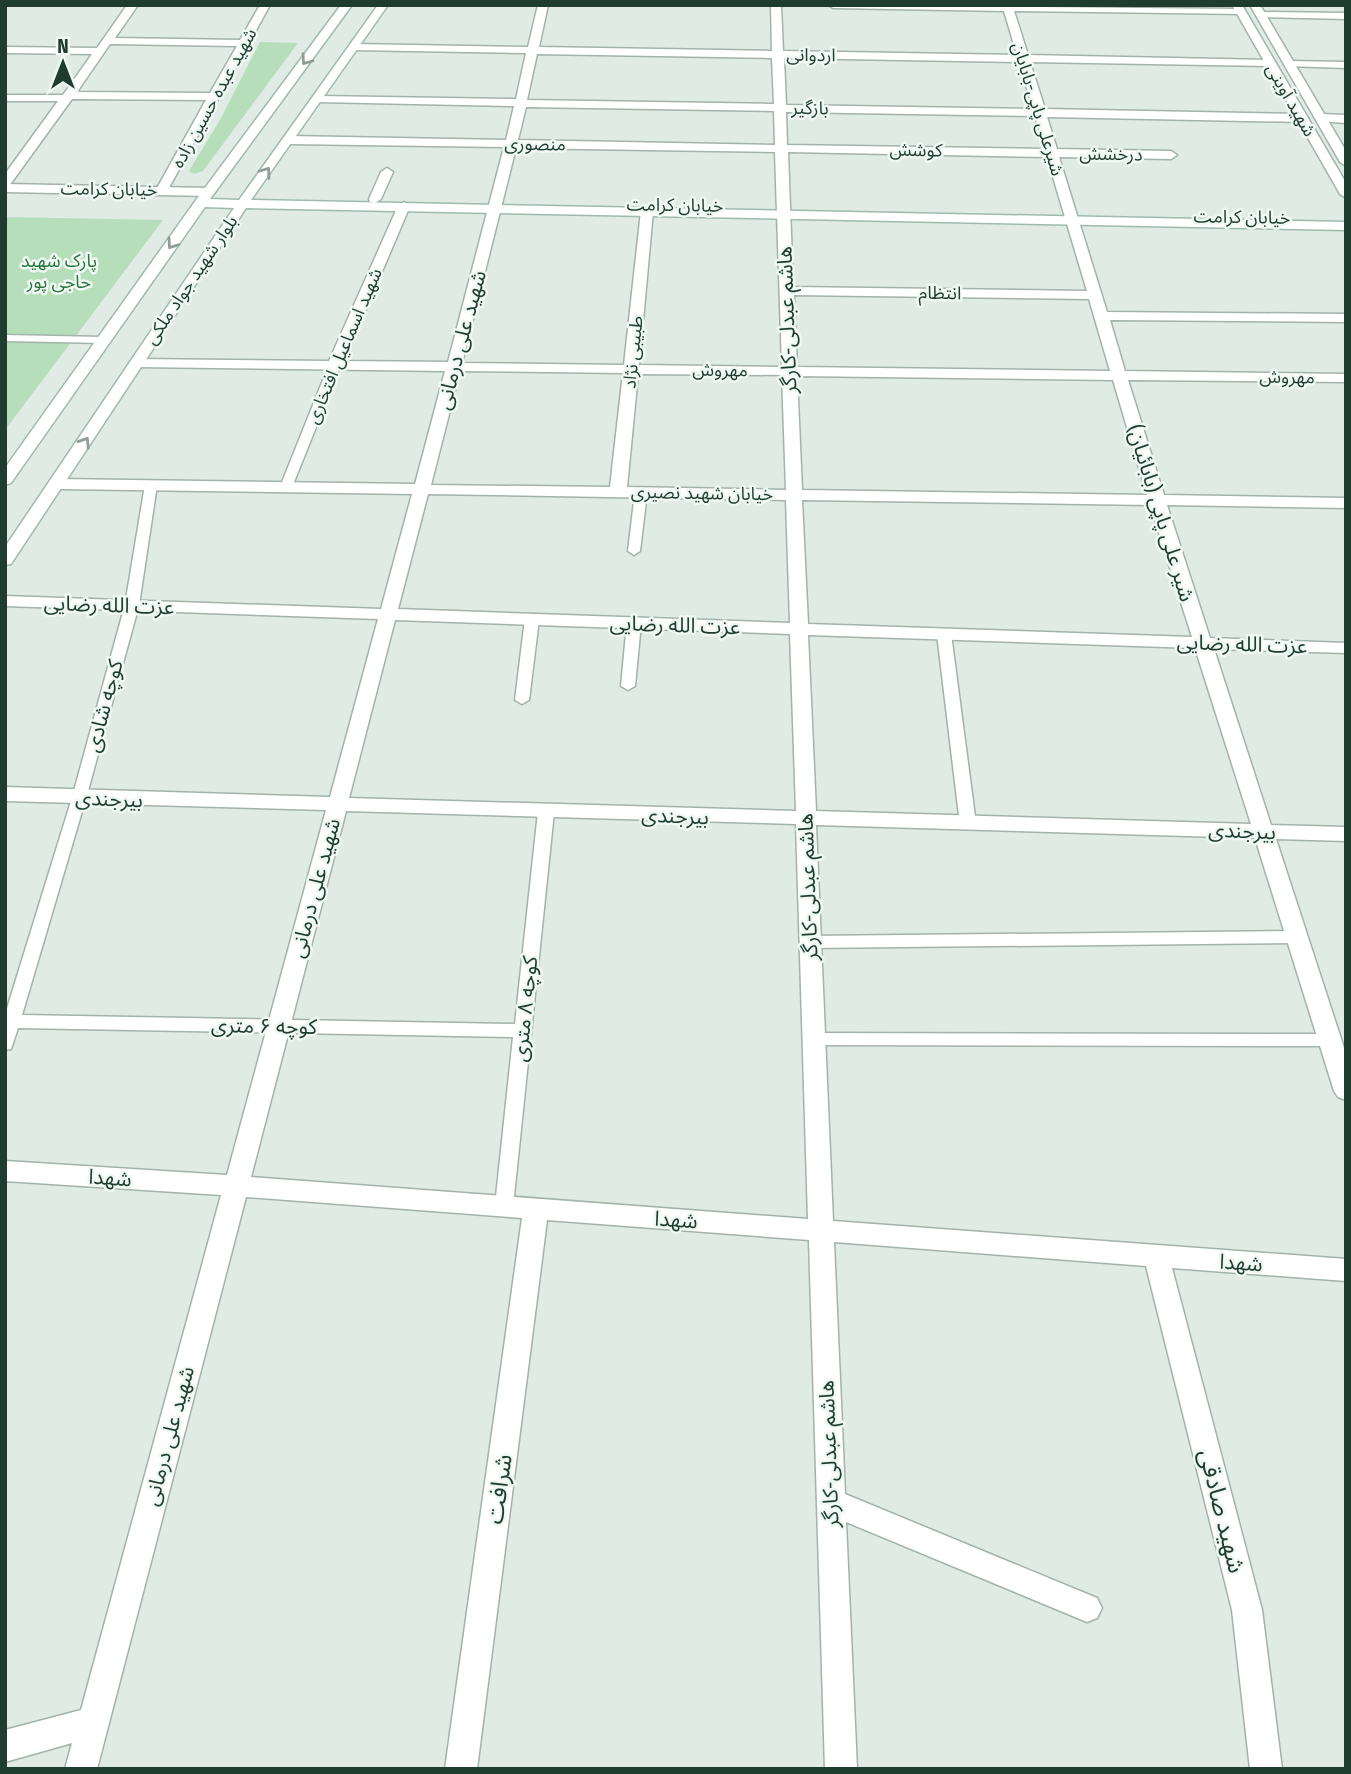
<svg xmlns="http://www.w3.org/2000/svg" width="1351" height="1774" font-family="'Fira Sans Condensed','Noto Sans Arabic',sans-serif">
<rect width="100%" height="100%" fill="#dfebe4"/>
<path fill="#b6debb" d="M260 42 298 43 203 171 194 174 189 171 220 120Z
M5 217 163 220 5 430Z"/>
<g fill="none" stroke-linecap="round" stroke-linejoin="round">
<defs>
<path id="service" d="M5 335 104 337 109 340 104 343 5 341Z
M335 362 341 365 292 487 290 490H282L280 487 329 365Z
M151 481 157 485 139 605 86 798 22 1015 515 1024 538 812 546 807 551 808 554 812 513 1206 511 1211 504 1214 497 1211 495 1206 513 1037 18 1028 11 1049 5 1050V1015L72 798 125 605 145 485Z
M641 489 647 493 640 551 634 555 628 551 635 493Z
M532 615 539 619 529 700 522 704 515 700 525 619Z
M634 619 641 623 635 686 628 690 621 686 627 623Z
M944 630 951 634 976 824 968 829 960 824 937 634Z
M1296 931 1304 937 1296 943 810 948 802 942 810 936Z
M814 1033 1329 1034 1335 1035 1338 1040 1335 1045 1329 1046 814 1045 808 1044 805 1039 808 1034Z"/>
<path id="minor" d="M127 5H138L115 38 240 40 260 5H270L166 193 162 194 156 190 206 100 72 99 9 186 5 187V174L58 101H5V95H63L92 54 5 53V47L97 48ZM110 44 237 46 210 93 77 92Z
M538 5H548L539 47 772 51 771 5H781L783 51 1017 55 1004 11 833 8 828 5 1240 9 1245 12 1244 14 1014 11 1028 55 1269 60 1275 63 1269 66 1030 62 1045 109 1302 114 1308 118 1302 122 1047 117 1057 149 1171 151 1177 155 1171 159 1059 157 1107 312 1346 314V322L1110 320 1125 371 1346 374V382L1128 380 1164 495 1346 498V508L1167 505 1210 638 1346 643V653L1214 649 1271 825 1346 827V841L1276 839 1346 1054V1100L1338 1097 1334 1091 1255 838 816 825 833 1221 1346 1259V1281L1172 1268 1262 1610 1282 1769H1250L1232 1610 1146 1266 834 1242 845 1494 1097 1598 1102 1608 1097 1618 1087 1622 846 1522 857 1769H825L809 1240 547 1220 477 1769H445L522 1218 246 1197 97 1769H65L72 1743 5 1762V1730L81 1710 221 1195 5 1181V1161L227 1175 326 810 5 801V787L330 797 378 619 5 606V596L381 609 412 494 58 489 50 484 58 479 415 484 445 371 136 367 129 363 136 359 329 361 398 206 404 202 410 206 344 361 448 362 504 147 289 144 283 140 289 136 506 140 514 106 318 102 312 99 318 96 516 99 526 53 354 50 349 47 354 44 528 47ZM537 54 772 58 774 104 527 100ZM784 58 1019 62 1033 109 786 105ZM526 107 774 111 775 145 518 140ZM786 112 1035 116 1045 149 787 145ZM516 148 775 152 782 367 639 365 653 211 647 207 641 211 624 365 462 363ZM788 152 1047 157 1087 291 793 287ZM794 295 1089 299 1110 371 797 367ZM460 371 623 373 610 487 431 485ZM638 374 782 375 786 490 627 487ZM797 376 1113 380 1147 495 802 490ZM428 494 786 500 790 623 398 609ZM802 500 1150 505 1192 637 808 624ZM395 620 790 634 796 811 349 798ZM808 635 1195 648 1251 824 816 811ZM346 811 796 824 808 1219 251 1177Z
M1261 12 1346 13V19L1257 17 1256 15Z
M1290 61 1346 62V68L1286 66 1284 64Z
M1322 114 1346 115V123L1318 121V115Z
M387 168 393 172 381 199 375 203 370 202 369 199 381 172Z"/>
<path id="tertiary" d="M1232 5H1242L1346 183V198L1340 194Z
M1250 5H1260L1346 151V166L1340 162Z
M5 184 209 188 215 192 209 196 5 192Z"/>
<path id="secondary" d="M341 5H352L210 199 239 200 378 5H388L251 200 1346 222V230L246 208 11 564 5 565V547L234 208 205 207 11 483 5 485V468L196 200Z"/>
</defs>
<use href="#service" stroke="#a2b3aa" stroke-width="3"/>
<use href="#minor" stroke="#a2b3aa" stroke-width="3"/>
<use href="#tertiary" stroke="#a2b3aa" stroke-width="3"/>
<use href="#secondary" stroke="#9fbaad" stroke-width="3"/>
<use href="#service" fill="#fff" fill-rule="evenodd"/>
<use href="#minor" fill="#fff" fill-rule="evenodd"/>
<use href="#tertiary" fill="#fff" fill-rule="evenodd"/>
<use href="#secondary" fill="#fff" fill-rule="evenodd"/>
</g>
<defs><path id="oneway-chevron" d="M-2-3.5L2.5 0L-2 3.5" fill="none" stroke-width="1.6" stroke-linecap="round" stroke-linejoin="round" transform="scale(1.75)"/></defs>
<g stroke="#8f9e98">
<use href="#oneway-chevron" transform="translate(306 60) rotate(126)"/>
<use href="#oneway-chevron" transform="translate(266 172) rotate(-54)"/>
<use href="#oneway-chevron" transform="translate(172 244) rotate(125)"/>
<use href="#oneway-chevron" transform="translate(85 442) rotate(-57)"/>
</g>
<g text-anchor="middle" stroke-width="5" stroke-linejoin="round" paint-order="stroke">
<g font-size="18" fill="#1f3c30" stroke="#eff8f2">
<text transform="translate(811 55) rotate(1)" y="6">اردوانی</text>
<text transform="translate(214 98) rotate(-61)" y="6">شهید عبده حسین زاده</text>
<text transform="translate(1291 100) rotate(60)" y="6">شهید آوینی</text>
<text transform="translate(810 108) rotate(1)" y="6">بازگیر</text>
<text transform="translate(1038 109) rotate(73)" y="6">شیرعلی پاپی-بابایان</text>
<text transform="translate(535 144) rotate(1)" y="6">منصوری</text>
<text transform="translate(916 150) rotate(1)" y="6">کوشش</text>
<text transform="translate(1111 154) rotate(1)" y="6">درخشش</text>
<text transform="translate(109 189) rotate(1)" y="6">خیابان کرامت</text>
<text transform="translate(675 205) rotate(1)" y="6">خیابان کرامت</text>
<text transform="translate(1242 217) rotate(1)" y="6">خیابان کرامت</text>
<text transform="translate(191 280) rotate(-56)" y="6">بلوار شهید جواد ملکی</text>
<text transform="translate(940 293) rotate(1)" y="6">انتظام</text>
<text transform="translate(344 346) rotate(-67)" y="6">شهید اسماعیل افتخاری</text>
<text transform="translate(633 352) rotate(-84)" y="6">طبیبی نژاد</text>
<text transform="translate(720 370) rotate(1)" y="6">مهروش</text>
<text transform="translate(1287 377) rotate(1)" y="6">مهروش</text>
<text transform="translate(702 493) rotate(1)" y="6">خیابان شهید نصیری</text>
</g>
<g font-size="18" fill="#27753b" stroke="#eff8f2">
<text x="59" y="267">پارک شهید<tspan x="59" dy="21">حاجی پور</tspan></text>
</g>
<g font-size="21" fill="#1f3c30" stroke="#eff8f2">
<text transform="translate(787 320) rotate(-92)" y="7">هاشم عبدلی-کارگر</text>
<text transform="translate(461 340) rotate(-75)" y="7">شهید علی درمانی</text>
<text transform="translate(1161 513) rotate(73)" y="7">شیر علی پاپی (بابائیان)</text>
<text transform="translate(109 605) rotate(2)" y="7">عزت الله رضایی</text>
<text transform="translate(675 625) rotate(2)" y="7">عزت الله رضایی</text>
<text transform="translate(1242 644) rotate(2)" y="7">عزت الله رضایی</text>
<text transform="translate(104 706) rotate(-75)" y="7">کوچه شادی</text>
<text transform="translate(109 799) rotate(2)" y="7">بیرجندی</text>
<text transform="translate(675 816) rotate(2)" y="7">بیرجندی</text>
<text transform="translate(1242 831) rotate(2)" y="7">بیرجندی</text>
<text transform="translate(808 887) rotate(-92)" y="7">هاشم عبدلی-کارگر</text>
<text transform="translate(315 888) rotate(-75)" y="7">شهید علی درمانی</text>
<text transform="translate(525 1009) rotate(-84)" y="7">کوچه ۸ متری</text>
<text transform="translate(264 1026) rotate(1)" y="7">کوچه ۶ متری</text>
<text transform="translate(110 1178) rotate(4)" y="7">شهدا</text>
<text transform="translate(676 1220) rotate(4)" y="7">شهدا</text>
<text transform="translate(1241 1263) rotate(4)" y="7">شهدا</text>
<text transform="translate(169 1436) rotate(-75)" y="7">شهید علی درمانی</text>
<text transform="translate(829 1454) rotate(-92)" y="7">هاشم عبدلی-کارگر</text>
</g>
<g font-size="24" fill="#1f3c30" stroke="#eff8f2">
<text transform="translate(499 1489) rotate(-82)" y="8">شرافت</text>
<text transform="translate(1222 1511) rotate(76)" y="8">شهید صادقی</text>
</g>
</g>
<rect width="1351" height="1774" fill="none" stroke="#1f3c30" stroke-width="14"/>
<g transform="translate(63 63)" stroke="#eff8f2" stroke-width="5" paint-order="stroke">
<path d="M0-5L12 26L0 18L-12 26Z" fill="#1f3c30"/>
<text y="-10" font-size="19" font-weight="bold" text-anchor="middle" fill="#1f3c30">N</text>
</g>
</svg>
